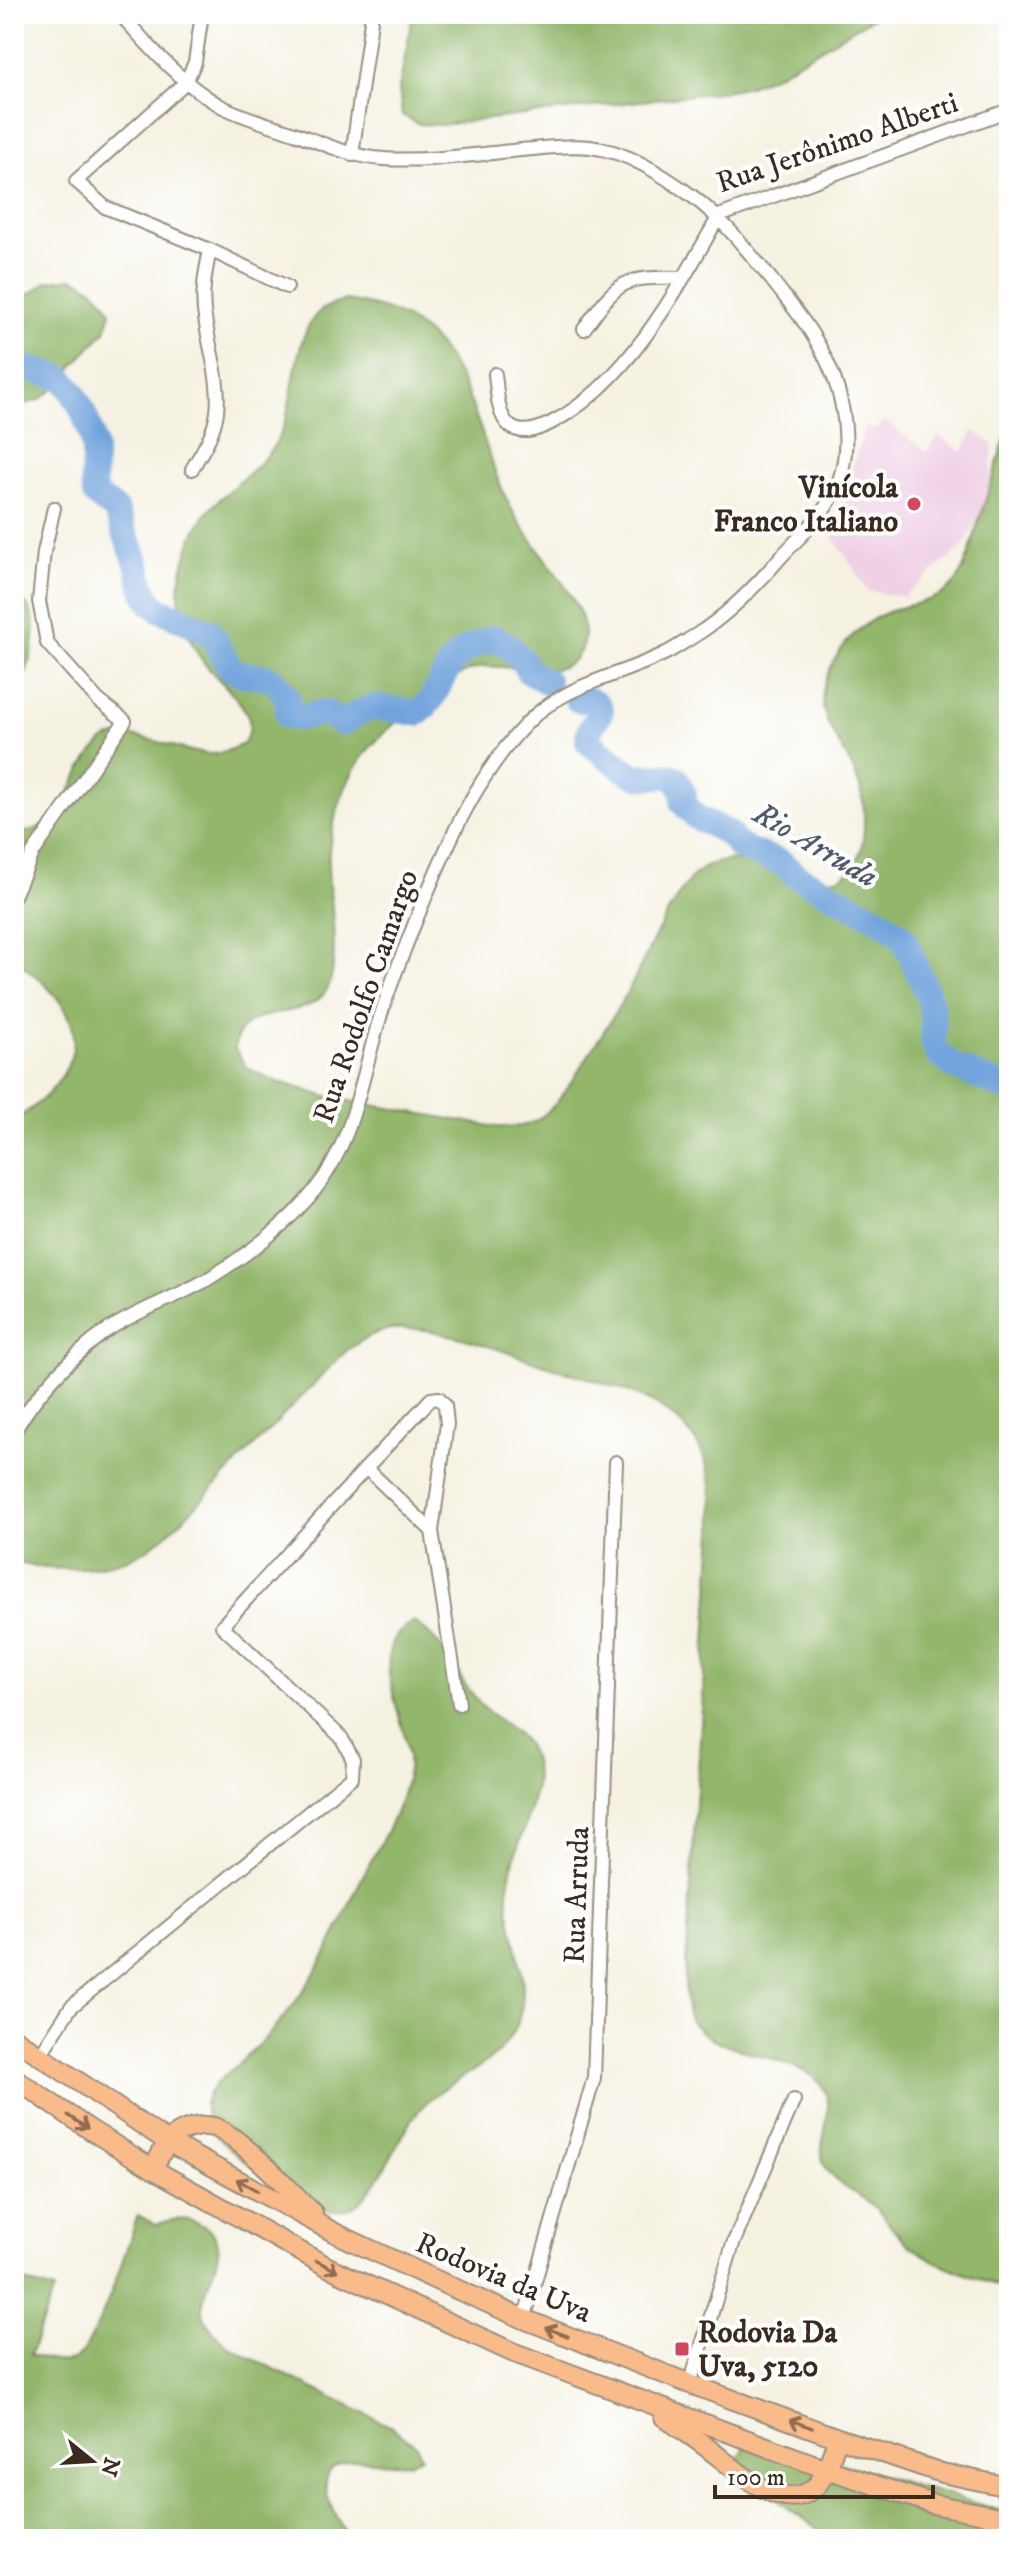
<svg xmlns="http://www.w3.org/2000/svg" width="1023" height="2553" font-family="'IM FELL DW Pica',serif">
<rect width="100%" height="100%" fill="#fff"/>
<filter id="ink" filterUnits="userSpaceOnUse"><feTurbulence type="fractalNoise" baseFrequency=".0125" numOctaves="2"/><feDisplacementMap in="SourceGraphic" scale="16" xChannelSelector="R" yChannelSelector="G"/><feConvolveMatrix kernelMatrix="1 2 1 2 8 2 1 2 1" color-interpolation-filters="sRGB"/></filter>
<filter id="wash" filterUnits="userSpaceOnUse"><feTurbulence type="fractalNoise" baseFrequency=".006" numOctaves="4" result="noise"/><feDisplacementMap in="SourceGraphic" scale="32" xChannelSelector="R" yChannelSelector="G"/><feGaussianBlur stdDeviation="1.8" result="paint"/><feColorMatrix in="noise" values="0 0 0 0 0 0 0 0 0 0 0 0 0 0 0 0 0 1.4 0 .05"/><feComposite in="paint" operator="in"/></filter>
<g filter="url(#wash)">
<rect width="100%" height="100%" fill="#f5f2e2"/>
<path fill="#f0d0e5" d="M884 420 927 452 939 436 963 452 973 431 993 444 989 498 964 545 903 597 868 591 830 532 841 509 864 427 876 429Z"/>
<path fill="#92b66b" stroke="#667044" stroke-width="2" d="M413 14H879L778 74 749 86 725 91 440 125 418 124 402 115 399 88Z
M72 278C90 284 103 295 111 312L105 331 51 391 39 400 14 407V306L46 282Z
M346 300C375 305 405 312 428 334 479 383 481 458 516 517 535 549 565 580 580 613 585 625 586 641 579 653 560 684 511 663 482 667 448 673 403 715 379 738 346 769 330 821 328 864 328 878 330 893 332 907 333 928 337 964 329 985 314 1021 263 1004 241 1030 237 1034 236 1042 234 1047L247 1068 270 1079 327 1097 496 1127C510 1127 524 1128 537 1120 558 1106 573 1080 586 1059 602 1034 619 1009 633 982 650 948 665 912 688 882 731 826 815 899 847 873 851 870 855 862 858 858 863 848 864 834 864 823 864 806 863 792 856 776 844 744 813 719 825 682 835 651 857 624 888 612 911 603 942 602 957 580 968 563 973 541 978 523 989 490 999 458 1009 425V2290C976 2277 938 2267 909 2245 895 2234 886 2217 872 2205 855 2192 831 2183 823 2161 816 2140 842 2102 817 2080 787 2053 705 2053 689 2017 685 2007 686 1991 685 1981L713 1530C713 1494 713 1461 689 1432 676 1417 658 1404 640 1396 609 1383 574 1375 542 1364 501 1351 437 1325 395 1329 375 1330 361 1341 346 1351L183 1519C168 1533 153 1548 133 1557 102 1570 45 1573 14 1561V1120C50 1099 90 1057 67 1013 55 990 34 974 14 959V833C66 833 67 779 96 749 99 746 101 743 104 740 134 723 188 760 221 753 228 751 236 747 244 744 246 738 249 732 250 726 250 705 216 679 204 663 190 643 180 620 179 595 178 587 181 579 182 571 186 554 192 535 202 520 224 487 263 471 280 435 296 402 292 329 323 309 329 305 338 303 346 300Z
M14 595C53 614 26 674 14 703Z
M414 1621C423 1629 434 1637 441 1647 455 1666 465 1689 483 1707 496 1720 517 1729 527 1745 535 1759 537 1771 535 1787 530 1825 506 1862 508 1901 511 1945 536 1986 514 2030 494 2072 443 2078 416 2114 398 2138 375 2199 348 2209 347 2209 335 2211 334 2211 309 2209 227 2152 212 2131 208 2125 204 2111 205 2104 208 2088 225 2075 237 2065 279 2029 305 1993 331 1944 342 1922 351 1900 362 1878 380 1843 402 1810 408 1770 413 1728 371 1670 397 1635 401 1630 409 1626 414 1621Z
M138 2215 156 2225C172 2218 188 2216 204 2226 239 2249 199 2281 203 2312 206 2327 218 2337 229 2347L392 2427 416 2445 421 2457C398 2469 383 2460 359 2460 303 2462 331 2512 350 2539H14V2279L54 2291 30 2355C42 2359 60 2364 73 2360 95 2352 129 2241 138 2215Z
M746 2445 787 2448 1009 2513V2539H825L823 2532C793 2511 756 2490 739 2457Z"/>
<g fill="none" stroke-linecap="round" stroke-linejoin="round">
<path stroke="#71a3dc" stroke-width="26" d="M14 365 59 377C75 388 93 430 94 450 95 464 91 480 95 494 101 502 109 503 116 511L137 563 144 590 152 604 161 610 210 632 230 668 242 674 267 677 275 681 288 699V716L298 718 324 712 342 723 358 713 374 707 418 713C439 698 440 672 459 655 468 647 483 642 494 638L509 646 522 660 528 671 547 682
M578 700C589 699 596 700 601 710 597 723 587 727 588 742 596 748 630 775 637 776 650 779 662 773 676 778L684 794 683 803 696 817 728 833 739 847 782 863 795 875 877 918 899 933 905 941 930 1000 933 1019V1042L937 1053 955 1067 1009 1090"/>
</g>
</g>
<g filter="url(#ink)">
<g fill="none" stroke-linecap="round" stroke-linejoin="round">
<defs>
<path id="minor" d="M202 14 195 62 186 82 76 181 105 207 210 250 287 287
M352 155 372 14
M719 216 1009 110
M584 329C618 281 622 276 683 278
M495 374C497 389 497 416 510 426 522 436 539 429 551 423 627 384 678 289 719 216
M192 469C203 450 214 434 217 412 221 382 209 348 205 318 201 295 205 273 210 250
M14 896 33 853 125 721 98 700 47 643 39 601 44 552 54 508
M14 1432C35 1394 71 1357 106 1331 137 1310 176 1298 208 1279 247 1255 285 1227 314 1191 353 1144 361 1079 379 1021 391 981 407 942 423 903 449 840 477 776 525 725 563 684 618 677 666 653 676 648 686 641 696 635 728 615 755 587 780 558 797 539 819 520 832 497 857 450 844 389 818 344 805 320 787 300 771 279 745 248 725 221 692 196 663 175 627 151 590 147 571 145 552 147 533 149 484 153 433 162 384 159 353 157 326 145 297 134 272 125 244 118 221 106 181 84 150 47 120 14
M366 1468 431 1399 439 1398 445 1405 447 1424 432 1531
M40 2055 71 2007 352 1777 353 1759 341 1737 222 1626 366 1468 432 1531 459 1704
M524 2319 594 2078 616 1462
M690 2384 733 2244 794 2100"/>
<path id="primary" d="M14 2038 168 2142 335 2233 447 2285 524 2319 690 2384 838 2438 942 2473 1009 2487
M14 2078 89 2129 153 2169 328 2267 512 2352 826 2469 933 2504 1009 2519
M153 2169C159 2158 164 2145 173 2137 184 2128 200 2124 214 2127 235 2132 295 2195 313 2213
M664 2417C679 2428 695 2438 710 2450 736 2469 786 2520 818 2484 828 2472 832 2452 838 2438"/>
</defs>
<use href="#minor" stroke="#988e80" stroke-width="16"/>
<use href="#primary" stroke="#988e80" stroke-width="22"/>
<use href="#minor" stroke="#fff" stroke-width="12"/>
<use href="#primary" stroke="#fabb8b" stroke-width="18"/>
</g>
<defs><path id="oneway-shaft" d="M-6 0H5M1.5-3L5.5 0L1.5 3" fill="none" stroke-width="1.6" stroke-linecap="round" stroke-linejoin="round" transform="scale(2)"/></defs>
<g stroke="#916b4f">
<use href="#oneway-shaft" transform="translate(78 2122) rotate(34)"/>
<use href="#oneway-shaft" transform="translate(247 2185) rotate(-151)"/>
<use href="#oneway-shaft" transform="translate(327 2266) rotate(27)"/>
<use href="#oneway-shaft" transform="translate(557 2332) rotate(-159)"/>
<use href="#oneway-shaft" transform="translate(801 2424) rotate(-160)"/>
</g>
</g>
<g fill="#d1495b" stroke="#fff" stroke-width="3">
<circle cx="914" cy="504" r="8"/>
<rect x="674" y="2341" width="16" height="16" rx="4"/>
</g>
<g text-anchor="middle" stroke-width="8" stroke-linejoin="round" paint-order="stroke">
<g font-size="30" fill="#3b2a1e" stroke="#fff">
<text transform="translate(837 142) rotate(-19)" y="10">Rua Jerônimo Alberti</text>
<text transform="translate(365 996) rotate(-71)" y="10">Rua Rodolfo Camargo</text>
<text transform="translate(576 1895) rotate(-88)" y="10">Rua Arruda</text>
<text transform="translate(504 2277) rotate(23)" y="10">Rodovia da Uva</text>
</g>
<g font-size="30" font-weight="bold" fill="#3b2a1e" stroke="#fff" text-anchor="end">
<text x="898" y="497">Vinícola<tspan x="898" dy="34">Franco Italiano</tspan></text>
<text x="698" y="2342" text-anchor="start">Rodovia Da<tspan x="698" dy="34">Uva, 5120</tspan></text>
</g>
<g font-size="32" font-style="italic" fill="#515a6a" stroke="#fff">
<text transform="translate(816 844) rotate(30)" y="11">Rio Arruda</text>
</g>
</g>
<rect width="1023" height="2553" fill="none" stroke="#fff" stroke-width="48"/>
<g transform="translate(92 2461) rotate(108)" stroke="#ffffff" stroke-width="6" paint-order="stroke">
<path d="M0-6L14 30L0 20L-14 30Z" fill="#3b2a1e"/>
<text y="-12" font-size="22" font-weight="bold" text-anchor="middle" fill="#3b2a1e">N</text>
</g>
<path d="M715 2485v12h218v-12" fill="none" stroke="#3b2a1e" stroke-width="4"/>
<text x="727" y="2485" font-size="24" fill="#3b2a1e" stroke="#ffffff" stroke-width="6" paint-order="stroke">100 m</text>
</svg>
